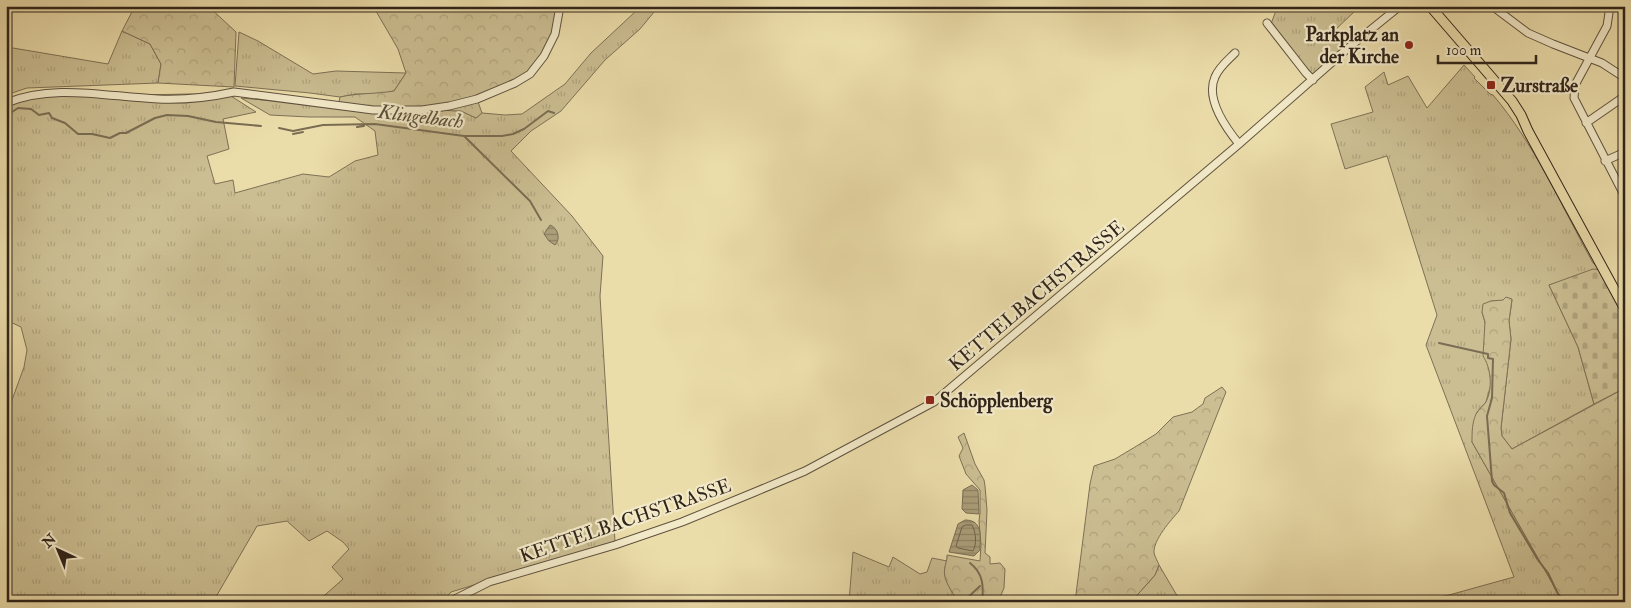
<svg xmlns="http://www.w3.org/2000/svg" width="1631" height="608" font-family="'IM FELL Double Pica',serif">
<defs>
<pattern id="grass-tufts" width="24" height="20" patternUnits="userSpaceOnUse" patternTransform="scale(1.25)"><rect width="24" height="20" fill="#cbbe92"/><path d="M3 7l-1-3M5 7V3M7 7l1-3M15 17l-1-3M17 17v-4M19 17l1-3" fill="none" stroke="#afa37d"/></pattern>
<pattern id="forest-crowns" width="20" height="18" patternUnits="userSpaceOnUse" patternTransform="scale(1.25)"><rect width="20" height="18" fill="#cbbe92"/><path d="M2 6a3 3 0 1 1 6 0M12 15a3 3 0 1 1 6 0" fill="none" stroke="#afa37d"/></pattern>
<pattern id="cemetery-stones" width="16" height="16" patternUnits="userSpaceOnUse" patternTransform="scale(1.25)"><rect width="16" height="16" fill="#cbbe92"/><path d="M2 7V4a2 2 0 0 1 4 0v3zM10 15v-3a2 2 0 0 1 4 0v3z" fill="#afa37d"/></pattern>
<pattern id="water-rules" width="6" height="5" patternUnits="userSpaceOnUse" patternTransform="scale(1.25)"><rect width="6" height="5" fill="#ab9e79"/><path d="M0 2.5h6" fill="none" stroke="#8c8162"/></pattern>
</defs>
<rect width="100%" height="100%" fill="#ebddaa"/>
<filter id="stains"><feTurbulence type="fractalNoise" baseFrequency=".004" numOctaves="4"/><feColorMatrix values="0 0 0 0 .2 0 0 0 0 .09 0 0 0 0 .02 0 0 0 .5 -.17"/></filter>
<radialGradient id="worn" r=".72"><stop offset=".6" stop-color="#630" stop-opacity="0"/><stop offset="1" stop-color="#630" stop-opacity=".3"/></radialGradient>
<path fill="url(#grass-tufts)" stroke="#7e7156" d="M651 6H659L640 29 605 60 561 111 531 131 511 151 572 216 603 256 600 296 615 542 451 592 442 602H317L343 579 332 567 349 549 343 542 327 531 309 541 287 521 257 526 213 602H6V437L9 428 12 400 24 367 27 350 21 327 6 320V106L31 97 190 94 231 96 256 112 223 119 229 149 207 156 215 184 233 180 235 193 303 174 329 177 355 161 378 155 375 131 355 117H309L270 115 241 98 310 104 461 111 476 118 482 113 505 115 522 114 565 84 591 53 636 11 649 8Z
M1276 6H1352L1355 11 1333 32 1347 49 1313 80 1269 29 1277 8Z
M122 31 150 44 161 64 158 83 27 88 6 95 7 47 108 64Z
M239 32 258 41 313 74 336 71 406 73 394 91 379 94H356L340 97 310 93 235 86Z
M1464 65 1475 77 1474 78 1490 94 1493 95C1534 143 1562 207 1593 263L1603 270 1549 285 1578 347 1594 404 1512 449 1502 436 1501 428 1511 339 1509 321 1512 300 1491 301 1482 312 1485 322 1491 384 1486 402 1477 412 1472 442 1563 602H1414L1449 595 1514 577 1426 345 1437 315 1387 156 1345 169 1331 124 1373 112 1365 87 1384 72 1388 85 1408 76 1427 108Z
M853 552 889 567 893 557 920 574 927 572 932 558 947 561C941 575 948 584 955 597L963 599 965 602H849Z
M1159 565 1179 599V602H1131L1155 575Z"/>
<path fill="url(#forest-crowns)" stroke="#7e7156" d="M135 6H208L236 32 234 87 158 83 161 64 150 44 122 31Z
M373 6H560L555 34 530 74 477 99 482 113 476 118 461 111 338 107 340 97C358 93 376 94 394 91L406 73 398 49Z
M1506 297 1512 299 1509 321 1511 339 1501 428 1502 436 1512 449 1625 388V602H1563L1472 442C1472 432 1472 423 1476 414 1479 409 1483 406 1486 402 1493 388 1491 368 1483 356L1485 322 1482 312 1483 304 1491 301 1503 300Z
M1222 387 1226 392 1179 511C1171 520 1153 540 1154 553 1155 557 1158 562 1159 565L1155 575 1131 602H1075L1090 484 1094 466 1115 459 1135 447 1156 434 1173 417 1192 412 1203 404 1205 398Z
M964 433 975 464 984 480 985 486 987 510 985 553 990 557V564L1000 563 1005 569 1004 588 998 602H965L963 599 955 597C950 588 942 578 945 567 946 562 947 560 947 555L980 561 981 545 979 521 980 513V490L966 474 959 456 963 448 958 437Z"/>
<path fill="url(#cemetery-stones)" stroke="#7e7156" d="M1593 269 1603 270 1625 303V388L1594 404 1578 347 1549 285Z"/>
<path fill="url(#water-rules)" stroke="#7a6d53" d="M550 225C558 228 561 239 555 245L549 241 544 234Z
M972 485 978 490 979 514 966 513 962 509 963 490Z
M965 520C983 520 980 536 980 550L974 556 949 552 958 524Z"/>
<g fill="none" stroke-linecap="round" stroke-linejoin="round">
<path stroke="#6e614a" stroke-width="1" d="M966 525H972C976 532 977 544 973 551L958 548 956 546 962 527Z"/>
<path stroke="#7a6d53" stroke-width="2" d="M6 116 18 108 31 109 39 115 49 113 52 118 65 123 78 134H92L110 138 120 133H126L155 118 167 115 188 116 216 122 261 126
M357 127 364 126
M279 128 293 131 323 125 375 124 464 136H502L513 134 524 129 548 111 554 113
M293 134 303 132
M464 136 530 201 541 220
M1439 343 1488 354V358L1493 359 1492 398 1487 416 1492 481 1494 485 1504 493 1510 513 1538 560 1548 573 1558 594 1567 602
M970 563C983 573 984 586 982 602
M963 602 980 586"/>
<defs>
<path id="minor" d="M1492 6 1528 33 1553 44 1602 63 1625 78
M1610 6 1607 26 1575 85 1574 98 1625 197
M1267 23 1306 73 1313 80
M1235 53C1228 60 1219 67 1215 77 1205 99 1226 128 1239 144
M6 103C54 83 108 97 158 99 181 100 211 97 234 92L373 110H422L449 106 477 99 515 83 530 74 544 56 555 34 560 6
M1586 123 1625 96
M1605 161 1625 152
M449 602 489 582 615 545 682 522 755 492 805 471 934 402 1239 144 1347 49 1400 6"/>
<path id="major" d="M1430 6 1512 101 1521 115 1528 131 1625 309"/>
</defs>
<use href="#minor" stroke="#5f523e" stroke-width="9"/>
<use href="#major" stroke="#30241a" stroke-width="11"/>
<use href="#minor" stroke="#f2e9c8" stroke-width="7"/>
<use href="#major" stroke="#ebddaa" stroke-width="9"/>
</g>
<g fill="#8f2418" stroke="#f2e9c8" stroke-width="2">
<circle cx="1409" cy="45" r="5"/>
<rect x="1486" y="80" width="10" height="10" rx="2.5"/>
<rect x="925" y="395" width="10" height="10" rx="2.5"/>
</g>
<g text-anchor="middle" stroke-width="4.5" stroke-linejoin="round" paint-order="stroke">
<g font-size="19" font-weight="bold" fill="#30241a" stroke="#f2e9c8" text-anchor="start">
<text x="1399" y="41" text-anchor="end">Parkplatz an<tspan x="1399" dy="22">der Kirche</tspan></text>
<text x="1501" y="92">Zurstraße</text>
<text x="940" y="407">Schöpplenberg</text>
</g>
<g font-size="19" fill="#30241a" stroke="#f2e9c8">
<text transform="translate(1036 295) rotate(-40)" y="7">KETTELBACHSTRASSE</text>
<text transform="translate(625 520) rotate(-19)" y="7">KETTELBACHSTRASSE</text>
</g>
<g font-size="20" font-style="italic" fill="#5b4f3b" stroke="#f2e9c8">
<text transform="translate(421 116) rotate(7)" y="7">Klingelbach</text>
</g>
</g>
<rect width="1631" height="608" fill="none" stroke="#ebddaa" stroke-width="25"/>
<rect x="8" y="8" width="1616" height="593" fill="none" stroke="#30241a" stroke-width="2.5"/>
<rect x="12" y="12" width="1606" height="583" fill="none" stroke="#30241a"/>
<g transform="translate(58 550) rotate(316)" stroke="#f2e9c8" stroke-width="4" paint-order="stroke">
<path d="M0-4L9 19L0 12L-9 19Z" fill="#30241a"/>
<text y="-8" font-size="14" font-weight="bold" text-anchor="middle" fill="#30241a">N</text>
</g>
<path d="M1438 55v8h98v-8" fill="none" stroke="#30241a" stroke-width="2.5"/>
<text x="1446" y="55" font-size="15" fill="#30241a" stroke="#f2e9c8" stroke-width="4" paint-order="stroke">100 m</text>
<rect width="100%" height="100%" filter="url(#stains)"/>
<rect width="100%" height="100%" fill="url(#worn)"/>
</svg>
